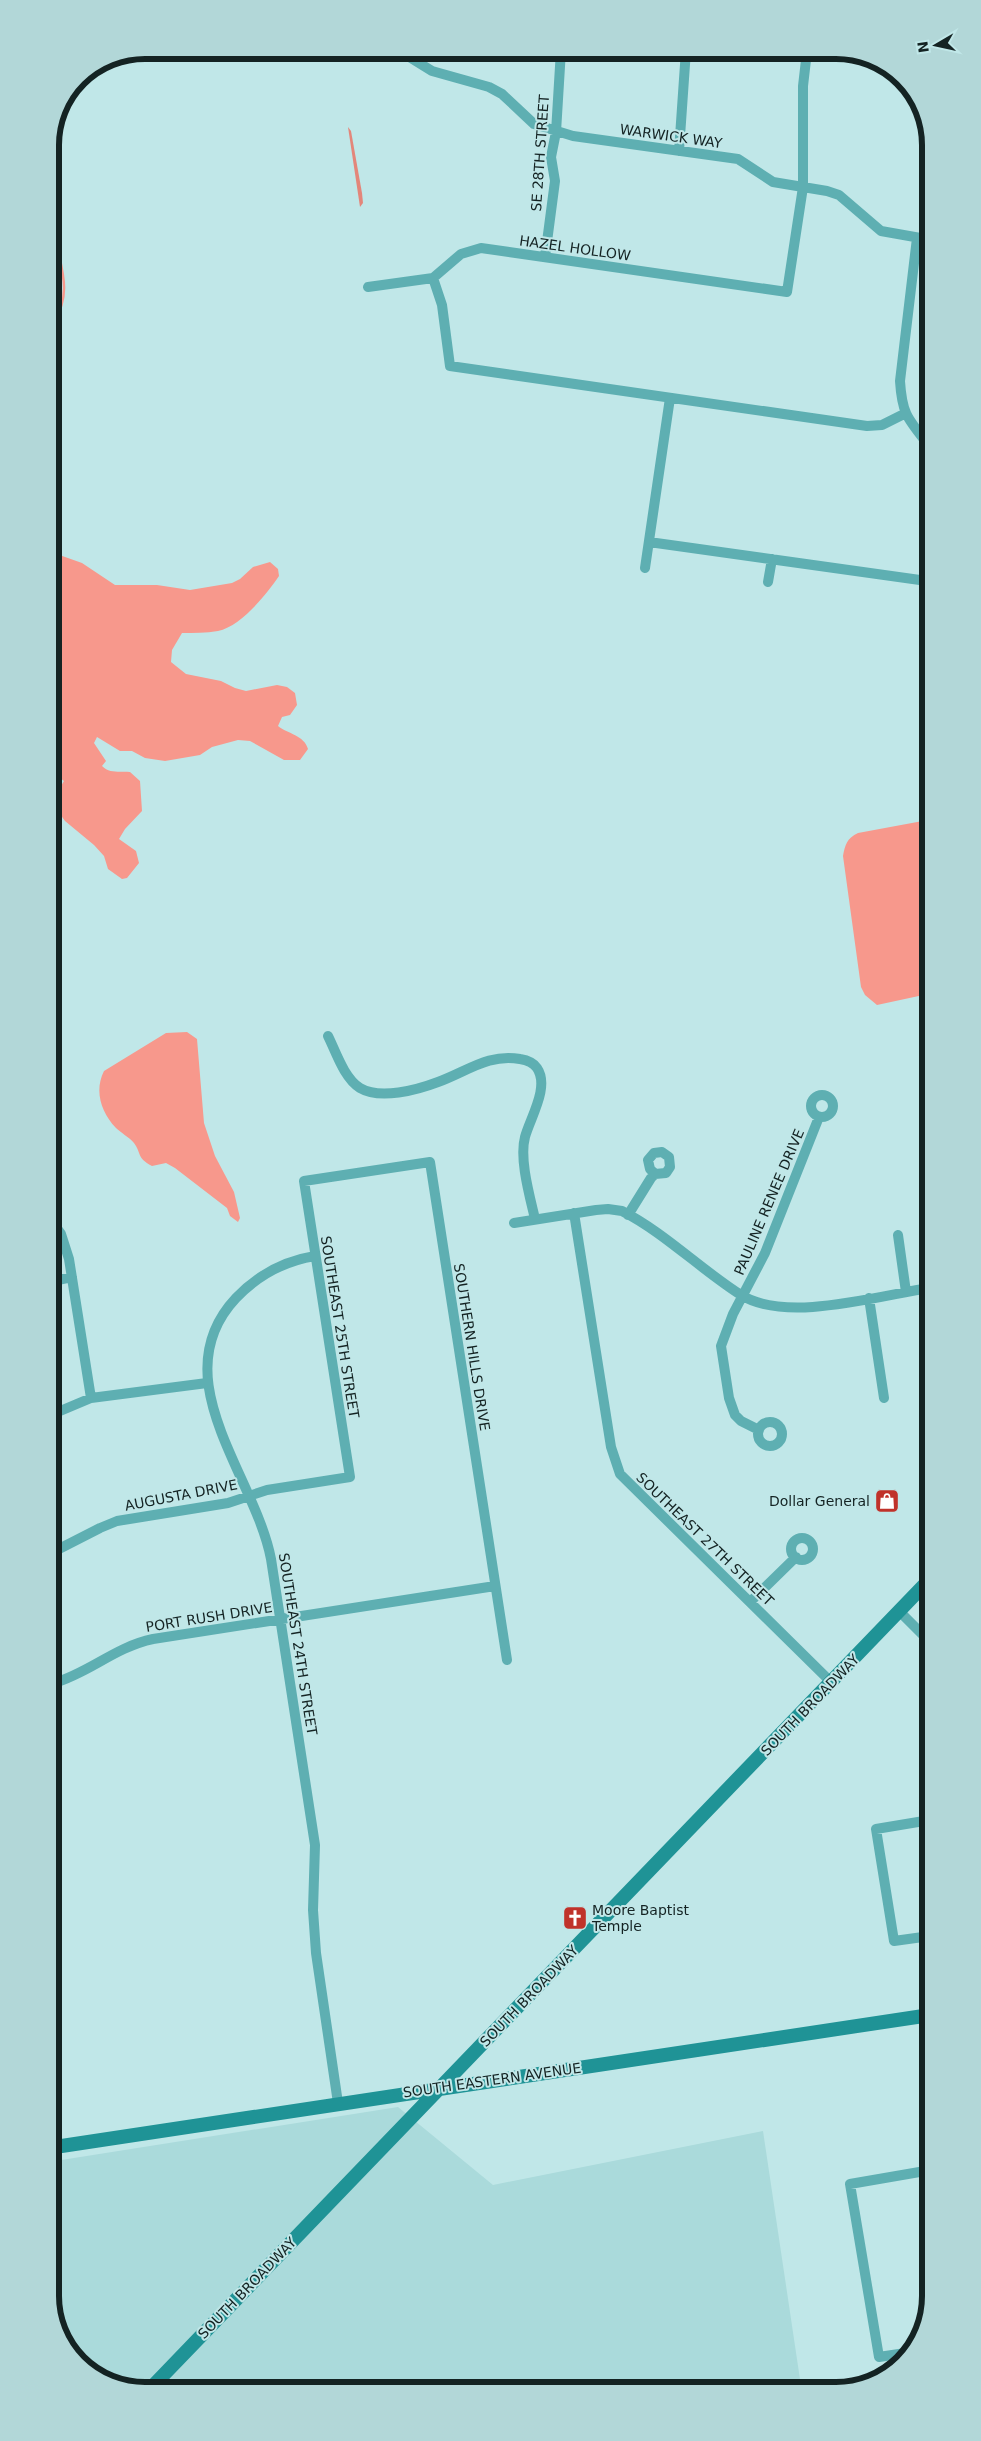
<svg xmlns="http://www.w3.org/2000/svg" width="981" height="2441" font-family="'DejaVu Sans',sans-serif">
<rect width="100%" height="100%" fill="#c0e7e8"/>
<path fill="#aadadb" d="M398 2107 493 2185 763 2131 801 2386 139 2391 87 2371 55 2326V2161Z"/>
<path fill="#e3867a" d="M348 127 351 131 362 193 363 203 360 207Z"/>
<path fill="#f7988c" d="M51 552 82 563 115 585H157L190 590 232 583 240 579 253 567 270 562 278 569 279 576C266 595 241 626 218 631 206 633 194 633 182 633L172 650 171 662 186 674 221 681 235 688 246 691 277 685 287 687 295 693 297 705 290 715 282 717 278 726C288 734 304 735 308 749L300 760H284L250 741 238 740 212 747 200 755 165 761 145 758 132 751H120L97 737 94 743 106 761 102 766C110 774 120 771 130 772L140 781 142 811 125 829 119 839 136 851 139 863 127 878 122 879 108 869 104 856 94 845 65 821 57 810 56 794 64 781 55 774 52 752Z
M928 820V994L877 1005 865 995 861 987 843 856C845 845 847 838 858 833Z
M187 1032 197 1039 204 1123 215 1156 234 1192 240 1218 238 1222 230 1216 227 1208 175 1168 166 1163 152 1166C136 1157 142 1154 134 1143 129 1137 121 1133 116 1128 101 1112 94 1091 104 1071L166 1033Z"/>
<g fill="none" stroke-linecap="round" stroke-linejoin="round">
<path stroke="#f7988c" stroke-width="2.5" d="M50 212C55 221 54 232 56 242 62 270 72 296 53 322L51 323"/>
<path stroke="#5eafb2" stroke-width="10" d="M406 50 411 58 432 71 489 87 502 94 534 124 573 136 738 159 773 182 827 191 839 195 881 231 926 239
M679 151 686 50
M917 238 900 381C902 413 907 418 927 443
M545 257 555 181 551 157 556 132 561 50
M433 278 442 305 450 366 867 426 882 425 906 413
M368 287 433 278 461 254 481 248 787 292 803 187V86L806 60 810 50
M649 542 927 581
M645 568 670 398
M768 582 772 559
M328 1036C336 1052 344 1078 360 1088 380 1100 417 1090 438 1082 466 1072 489 1053 520 1059 526 1060 533 1062 537 1068 550 1087 530 1118 525 1137 519 1159 530 1197 535 1219
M811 1106a11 11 0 1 1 22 0a11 11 0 1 1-22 0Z
M574 1213 611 1447 620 1474 831 1682
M628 1215 651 1178 655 1174 666 1173 670 1167 669 1157 662 1152 654 1153 648 1160 650 1169 655 1174
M53 1223 61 1234 69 1259 91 1398
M514 1223 596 1210 608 1209 622 1211C665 1233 700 1269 741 1295 786 1323 878 1296 929 1288
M898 1235 906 1292
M315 1256C284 1261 258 1275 236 1298 161 1378 255 1475 271 1559L315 1845 313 1910 316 1953 338 2103
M53 1281 72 1277
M869 1298 884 1398
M53 1414 91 1398 207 1383
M758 1434a12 12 0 1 1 24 0a12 12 0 1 1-24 0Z
M759 1430 741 1421 735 1415 729 1398 721 1346 733 1314 765 1253 819 1117
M791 1549a11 11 0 1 1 22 0a11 11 0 1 1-22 0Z
M53 1552 100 1528 117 1521 228 1503 267 1490 350 1477 304 1181 430 1162 507 1660
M750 1602 796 1557
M899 1611 930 1642
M54 1683C89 1673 115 1647 153 1639L495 1586
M930 1820 876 1829 894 1941 930 1936
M912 2352 879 2357 850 2184 931 2170"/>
<path stroke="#1f9396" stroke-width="14" d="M55 2147 930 2015
M148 2391 929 1580"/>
</g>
<defs>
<symbol id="shop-square" viewBox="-11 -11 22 22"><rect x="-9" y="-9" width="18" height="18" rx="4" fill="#c0322a" stroke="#c0e7e8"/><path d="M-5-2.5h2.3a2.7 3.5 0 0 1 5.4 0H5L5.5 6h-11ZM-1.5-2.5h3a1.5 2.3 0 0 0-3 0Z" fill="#fff"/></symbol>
<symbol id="church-square" viewBox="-11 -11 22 22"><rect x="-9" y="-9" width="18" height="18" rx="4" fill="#c0322a" stroke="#c0e7e8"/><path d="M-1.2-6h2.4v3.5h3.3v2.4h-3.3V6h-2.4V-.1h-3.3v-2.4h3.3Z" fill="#fff"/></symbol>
</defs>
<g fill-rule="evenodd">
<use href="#shop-square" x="873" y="1487" width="28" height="28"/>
<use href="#church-square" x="561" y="1904" width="28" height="28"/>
</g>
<g text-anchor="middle" stroke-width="4" stroke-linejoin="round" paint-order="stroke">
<g font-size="14" fill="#142323" stroke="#c0e7e8">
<text transform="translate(671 136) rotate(8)" y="5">WARWICK WAY</text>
<text transform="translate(540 153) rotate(-86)" y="5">SE 28TH STREET</text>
<text transform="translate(575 248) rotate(8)" y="5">HAZEL HOLLOW</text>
<text transform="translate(769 1202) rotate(-67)" y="5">PAULINE RENEE DRIVE</text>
<text transform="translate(340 1327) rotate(81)" y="5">SOUTHEAST 25TH STREET</text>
<text transform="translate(472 1347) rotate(81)" y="5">SOUTHERN HILLS DRIVE</text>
<text transform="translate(181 1495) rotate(-11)" y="5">AUGUSTA DRIVE</text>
<text transform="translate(705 1539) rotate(44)" y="5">SOUTHEAST 27TH STREET</text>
<text transform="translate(209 1617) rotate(-9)" y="5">PORT RUSH DRIVE</text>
<text transform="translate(298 1644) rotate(81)" y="5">SOUTHEAST 24TH STREET</text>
<text transform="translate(810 1705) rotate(-46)" y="5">SOUTH BROADWAY</text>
<text transform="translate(529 1996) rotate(-46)" y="5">SOUTH BROADWAY</text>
<text transform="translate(492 2080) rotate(-8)" y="5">SOUTH EASTERN AVENUE</text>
<text transform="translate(247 2288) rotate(-46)" y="5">SOUTH BROADWAY</text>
</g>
<g font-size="14" fill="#142323" stroke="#c0e7e8" text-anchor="end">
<text x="870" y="1506">Dollar General</text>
<text x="592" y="1915" text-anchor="start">Moore Baptist<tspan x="592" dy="16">Temple</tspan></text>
</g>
</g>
<path d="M0 0H981V2441H0ZM145 59H836A86 86 0 0 1 922 145V2296A86 86 0 0 1 836 2382H145A86 86 0 0 1 59 2296V145A86 86 0 0 1 145 59Z" fill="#b2d7d8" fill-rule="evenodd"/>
<path fill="none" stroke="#142323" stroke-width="6" d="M145 59H836A86 86 0 0 1 922 145V2296A86 86 0 0 1 836 2382H145A86 86 0 0 1 59 2296V145A86 86 0 0 1 145 59Z"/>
<g transform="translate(936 45) rotate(261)" stroke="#c0e7e8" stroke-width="4" paint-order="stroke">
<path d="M0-4L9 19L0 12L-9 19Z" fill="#142323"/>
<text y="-8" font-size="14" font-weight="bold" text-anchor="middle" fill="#142323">N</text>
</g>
</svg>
